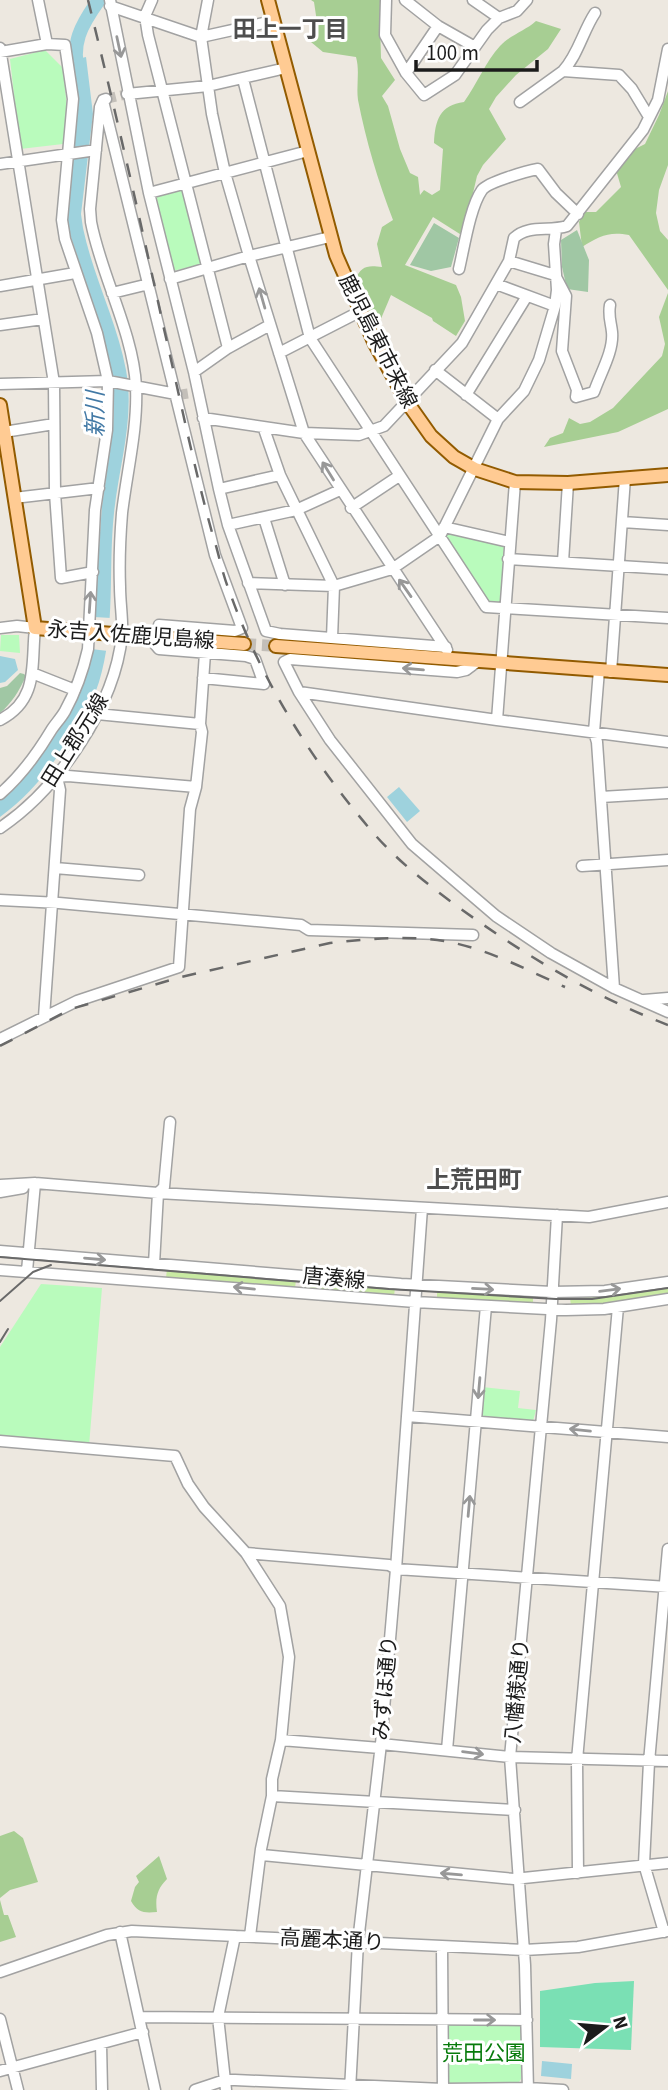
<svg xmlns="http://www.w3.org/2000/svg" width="668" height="2090" font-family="'Source Sans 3','Noto Sans JP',sans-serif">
<rect width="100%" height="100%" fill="#ede8e0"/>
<path fill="#c9eaa3" d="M167 1269 296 1280 295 1288 166 1278Z
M304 1281 395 1288 394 1296 303 1290Z
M668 1286V1295L604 1305 571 1306 570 1298 603 1296Z
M437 1290 533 1296V1304L437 1298Z"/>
<path fill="#a7ce93" d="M311 0H382L380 21 381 58 395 80 382 96 388 106 400 149 410 173 418 177 420 195 424 190 432 195 440 190 443 149 434 143C435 120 440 105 464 102 477 84 486 61 500 46 510 35 525 31 536 21L561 29 548 49 516 75 496 97 489 109 506 139 483 165 477 176 463 236 433 217 405 265 456 285 461 297 465 321 456 336 433 321 432 318 391 295 380 321C365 312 361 296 355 280 361 266 367 265 382 267L377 244 382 227 393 220C378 181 366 141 358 100 356 86 360 71 356 57L323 52 311 42 318 29 314 2Z
M668 91V165L659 190 656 213 660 231 668 240V290L629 235C609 231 599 236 582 247L579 222 584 212H596L621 187 616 170 631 151 645 144 659 115Z
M668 293V409L618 432 544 447 550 438 563 433 569 418 580 424 590 422 613 408 662 356 665 344 659 317Z
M14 1831 23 1838 38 1882 10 1890 0 1898V1836Z
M159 1856 167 1879C157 1889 155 1898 157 1912 144 1913 138 1913 131 1901L135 1887 139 1882 136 1876Z
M0 1900 4 1915H8L16 1937 0 1942Z"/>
<path fill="#a0c7a4" d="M434 223 459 238 451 267 431 271 410 265Z
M577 230 589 260 588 292 567 289 562 267 561 240Z
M20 673 24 674 26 676C19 691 12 703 0 713V688L7 686Z"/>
<path fill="#b9fbbc" d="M45 50 63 68 67 108 63 144 20 149 10 59Z
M184 189 202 264 173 271 156 195Z
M446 532 504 545 501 603 487 601 444 538Z
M1 635H19L20 653 0 651Z
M41 1284 102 1288 89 1446 0 1438V1347Z
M482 1387 520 1391 518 1408 536 1410 533 1421 481 1417 479 1414Z
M449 2023H517L521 2026V2079L519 2082 448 2083 446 2080V2025Z"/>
<path fill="#7ae0b4" d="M634 1981 631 2050 540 2047V1991L595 1983Z"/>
<path fill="#9ed2dd" d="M86 57 93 114 81 214 83 228C93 276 117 322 126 370 135 418 119 465 114 513 108 569 116 627 99 682 93 702 80 719 69 738 50 770 30 795 0 817V798C8 792 18 785 25 777 52 745 85 693 91 652L102 506 113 429 114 390 102 331 69 231 67 212 77 108 73 60Z
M0 656 15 659 18 670 5 682 0 683Z
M399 787 420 811 407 822 387 797Z
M542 2061 572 2064 571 2079 541 2076Z"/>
<path fill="#ede8e0" d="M94 617 111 618 108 651 91 649Z"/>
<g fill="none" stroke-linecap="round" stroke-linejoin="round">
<path stroke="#9ed2dd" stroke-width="14" d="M79 76C70 44 81 25 99 0"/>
<path stroke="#c3bfb9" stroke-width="10" stroke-dasharray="10 5" stroke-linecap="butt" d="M106 99 127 94
M178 395 191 393"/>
<path stroke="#c3bfb9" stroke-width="12" stroke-dasharray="12 6" stroke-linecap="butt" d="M244 644 276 646"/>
<defs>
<path id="minor" d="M38 0 47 44
M110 0 149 193 194 372 219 489 228 525 266 631 280 634 446 647
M152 0 145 16 148 35 228 348
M208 0 201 37 212 114 225 173 249 256 304 433 447 650
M386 0 385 35 406 73 424 95 455 75 487 30 499 18 517 11 527 0
M405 0 438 26 475 47
M473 0 499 18
M110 6 201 37 273 21
M0 48 54 383 55 493 61 578 93 572
M0 52 47 44 65 45 73 99 62 220 65 239 97 333 108 381 107 430 95 510 88 649C83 671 76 691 65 711 61 718 56 723 52 729 37 754 22 775 0 794
M563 71C578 55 583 31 595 13
M406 73 438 26
M243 79 310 338 486 607 668 618
M127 94 208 86 286 68
M103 101 215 555 242 628 235 631 159 625 157 637
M520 102 563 71 619 75 632 89 649 117
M0 164 96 150
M149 193 308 151
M509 261 555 275 566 296 562 351 577 390 576 397 594 392C600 374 614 351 612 332 611 322 608 316 610 305
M459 269C464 248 470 207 482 190 488 182 527 171 538 169L556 193 578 214
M170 279 249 256 330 237
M496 284 555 306
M0 286 75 273
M112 293 149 284
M0 325 43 319
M279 353 359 312
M435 370 498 419
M194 372 228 348 270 325
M0 384 108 381 176 394
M466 395 527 296
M203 418 304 433 359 435 384 426 462 343 509 261 514 238C529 224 549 232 567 226L643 130 658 100 668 49
M264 429 280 475 334 586 332 638
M4 432 54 424
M515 482 497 720 668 742
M219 489 280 475
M14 498 99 488
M351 508 399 476
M264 518 285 585
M622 522 668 525
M228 525 296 510 340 490
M444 527 509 542
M508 559 668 569
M563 562 568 483
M248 583 334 586 392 569 440 536 498 419 524 391 539 360 555 306 557 290 554 244 556 230
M0 628 17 626 35 628C31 665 39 700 0 720
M148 636 159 649 246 656 255 659 264 684 203 678
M478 661 466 670 457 672 290 659 284 662 299 692 330 740 412 844 496 916 551 953 614 988 668 1012
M599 670 594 732 597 742 614 988
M611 672 625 478
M32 673 75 690
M299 692 497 720
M97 714 200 724
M57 777 68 776 196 787 202 732 200 724 205 653
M601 797 668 793
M0 828C58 789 115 706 122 635 123 620 120 603 120 587 119 562 120 538 122 513 127 471 138 428 136 386 133 332 101 275 91 222L90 209 100 107 103 100 106 99
M582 866 668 860
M55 868 139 875
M0 900 59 903 301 925 309 930 473 935
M644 1000 668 998
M44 1017 60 790 57 777
M0 1039 77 1001 179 967 190 809 196 787
M0 1185 35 1183 158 1193 589 1217 668 1202
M0 1192 23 1188
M0 1251 401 1284 552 1292 605 1291 668 1282
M154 1264 158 1193 164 1187 170 1122
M0 1270 415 1302 566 1310 604 1309 668 1299
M27 1271 35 1183
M407 1416 668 1437
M0 1441 175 1456 188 1484 204 1507 246 1553 280 1606 289 1657 281 1740 272 1779V1796L261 1849 250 1936
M246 1553 389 1565 396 1569 668 1587
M281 1740 380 1748
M381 1744 510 1757 668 1761
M447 1750 486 1306
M272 1796 515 1810
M262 1855 514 1879 668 1863
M578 1873 577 1760 618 1307
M120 1932 155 2090
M664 1932 644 1864 649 1762 668 1549
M442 1946 443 2090
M0 1972 107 1935 132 1931 524 1950 578 1947 668 1931
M140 2017 527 2020
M0 2019 18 2090
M101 2044 102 2090
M0 2071 143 2032
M195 2090 225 2080H235L443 2089 528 2088 563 2090
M226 2090 218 2017 235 1936
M350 2090 358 1942 381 1744 396 1569 422 1208
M528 2090 525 1965 510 1757 551 1320 557 1215"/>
<path id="major" d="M268 0 336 255 375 344 407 402 431 436 454 457 475 469 515 482 568 483 668 475
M0 405 35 628 244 644
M276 646 668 675"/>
</defs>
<use href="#minor" stroke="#a2a2a2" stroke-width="13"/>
<use href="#major" stroke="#925b00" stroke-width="16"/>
<use href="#minor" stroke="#fff" stroke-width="10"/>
<use href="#major" stroke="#ffcb93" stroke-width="12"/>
<path stroke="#696969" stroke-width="2" d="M0 1257 389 1289 556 1299H592L668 1288
M0 1301 33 1272 51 1265
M0 1342 8 1329"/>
<path stroke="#696969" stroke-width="2.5" stroke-dasharray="14 14" stroke-linecap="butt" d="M88 0C115 109 140 219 164 329 180 398 194 468 213 536 219 554 222 573 229 590 260 679 314 765 376 836 401 864 431 887 461 909 526 956 593 996 668 1025
M0 1046 71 1009 181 977 330 943C367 939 407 935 444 941 486 948 527 970 565 987"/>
</g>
<defs><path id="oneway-shaft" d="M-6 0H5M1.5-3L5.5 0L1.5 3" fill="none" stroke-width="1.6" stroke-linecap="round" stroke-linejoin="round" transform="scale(1.75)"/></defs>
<g stroke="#989898">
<use href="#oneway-shaft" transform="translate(119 47) rotate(78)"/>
<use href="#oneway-shaft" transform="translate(262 298) rotate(-106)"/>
<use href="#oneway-shaft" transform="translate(328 471) rotate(-122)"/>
<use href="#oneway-shaft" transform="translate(405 588) rotate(-125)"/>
<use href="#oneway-shaft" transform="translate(90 602) rotate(-86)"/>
<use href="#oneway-shaft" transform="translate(413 669) rotate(-175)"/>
<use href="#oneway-shaft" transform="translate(95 1259) rotate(5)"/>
<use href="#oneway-shaft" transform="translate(244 1288) rotate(-174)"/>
<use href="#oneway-shaft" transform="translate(483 1289) rotate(3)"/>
<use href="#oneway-shaft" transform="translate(610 1290) rotate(-7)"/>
<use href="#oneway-shaft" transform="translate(479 1388) rotate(95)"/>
<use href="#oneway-shaft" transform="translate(580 1430) rotate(-174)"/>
<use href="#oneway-shaft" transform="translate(469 1506) rotate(-85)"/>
<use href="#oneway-shaft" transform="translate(473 1753) rotate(7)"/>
<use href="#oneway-shaft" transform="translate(451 1874) rotate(-175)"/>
<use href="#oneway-shaft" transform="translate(485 2020)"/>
</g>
<g text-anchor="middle" stroke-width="6" stroke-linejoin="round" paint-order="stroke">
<g font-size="21" fill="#1b1b1b" stroke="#fff">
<text transform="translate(378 341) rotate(63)" y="7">鹿児島東市来線</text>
<text transform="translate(131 635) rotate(4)" y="7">永吉入佐鹿児島線</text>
<text transform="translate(75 740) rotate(-58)" y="7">田上郡元線</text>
<text transform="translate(334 1278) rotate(5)" y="7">唐湊線</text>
<text transform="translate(385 1688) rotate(-85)" y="7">みずほ通り</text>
<text transform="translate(517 1691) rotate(-85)" y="7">八幡様通り</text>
<text transform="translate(332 1940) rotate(3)" y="7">高麗本通り</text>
</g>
<g font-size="21" fill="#077b0b" stroke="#fff">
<text x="484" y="2060">荒田公園</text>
</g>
<g font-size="23" font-weight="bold" fill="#4e4e4e" stroke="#fff">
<text x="290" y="37">田上一丁目</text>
</g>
<g font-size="23" font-style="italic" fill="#4279a5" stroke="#fff">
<text transform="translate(95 414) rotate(-90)" y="8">新川</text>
</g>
<g font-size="24" font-weight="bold" fill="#4e4e4e" stroke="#fff">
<text x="474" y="1188">上荒田町</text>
</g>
</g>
<g transform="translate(605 2027) rotate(74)" stroke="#ffffff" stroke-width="5" paint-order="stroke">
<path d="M0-5L12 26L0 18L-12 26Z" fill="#1b1b1b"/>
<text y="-10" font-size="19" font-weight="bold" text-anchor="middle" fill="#1b1b1b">N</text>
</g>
<path d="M416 60v10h121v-10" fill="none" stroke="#1b1b1b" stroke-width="3.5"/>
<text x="426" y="60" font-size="21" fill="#1b1b1b" stroke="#ffffff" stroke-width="5" paint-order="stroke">100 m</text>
</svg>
